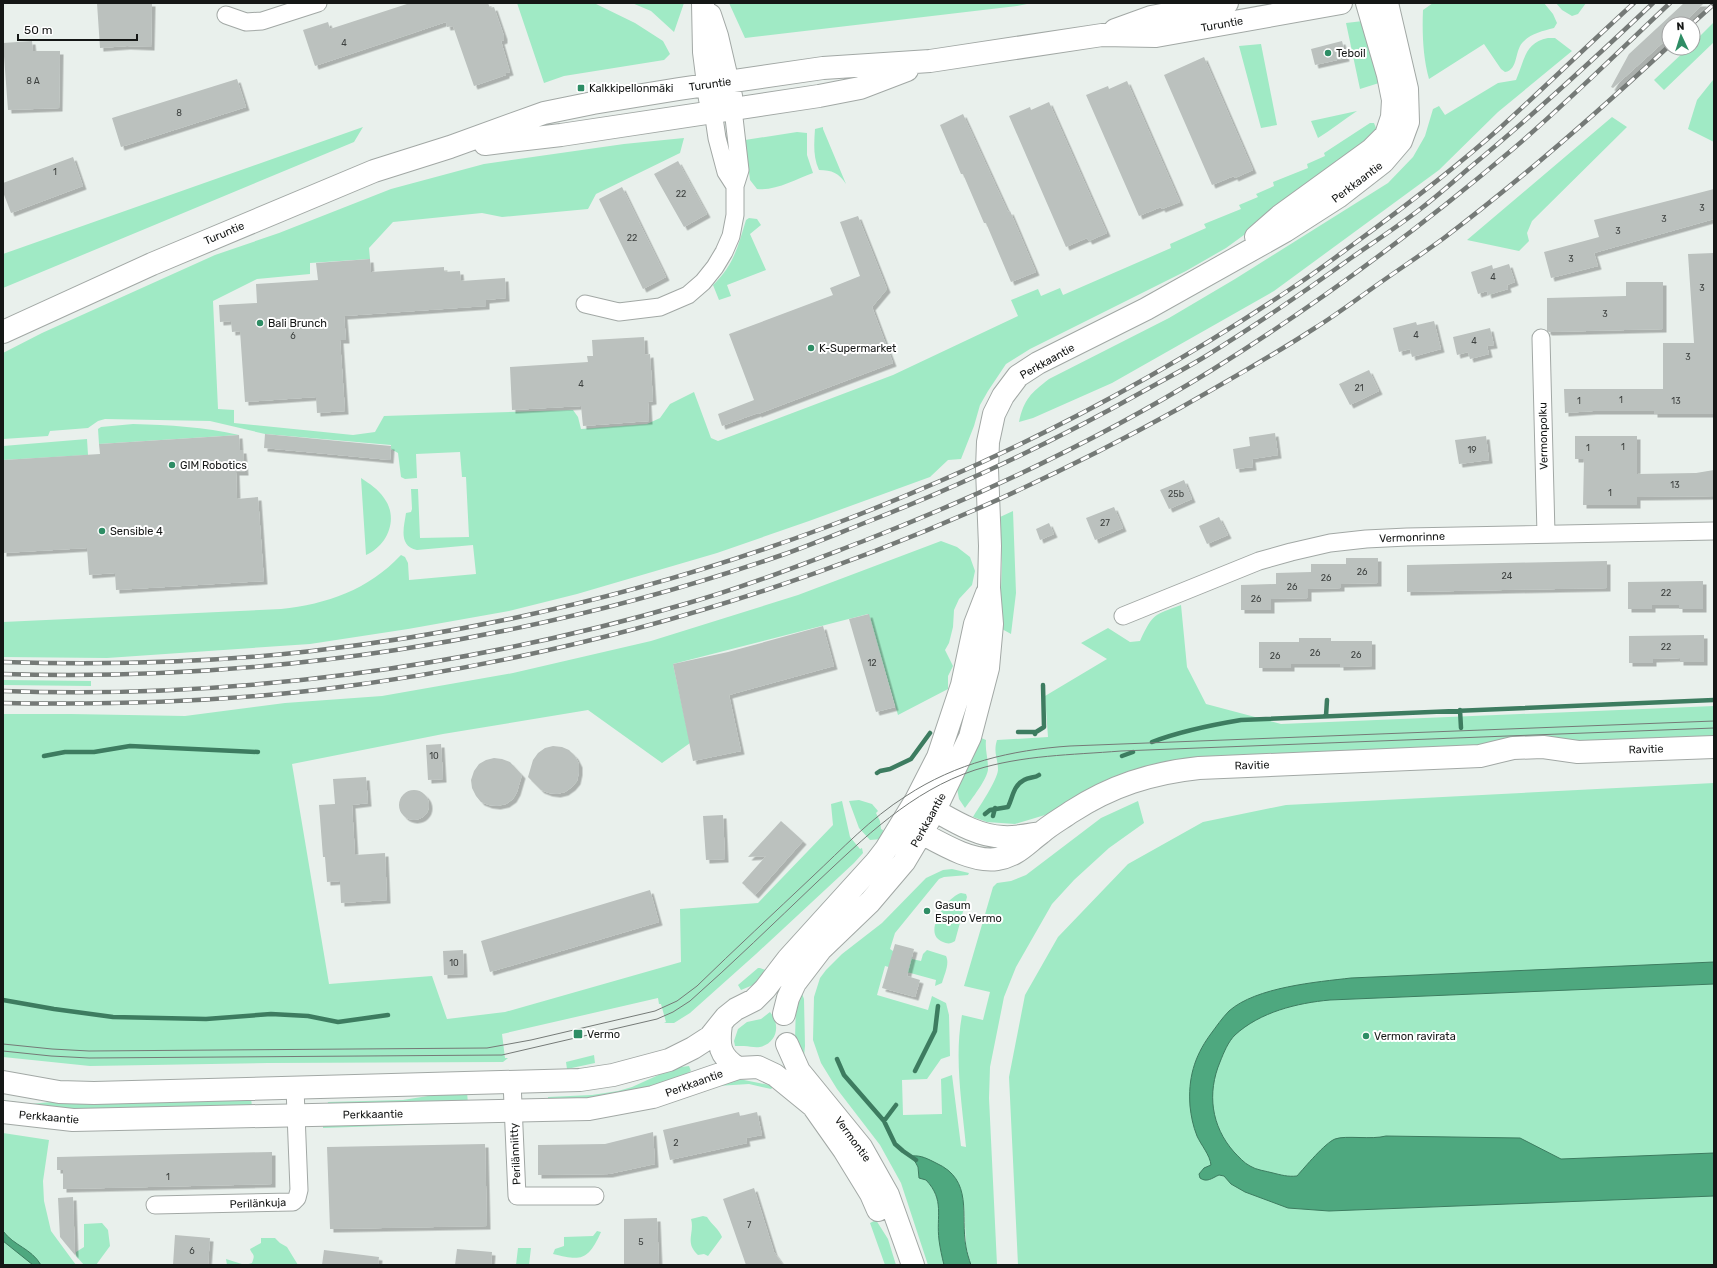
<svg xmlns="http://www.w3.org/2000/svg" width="1717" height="1268" font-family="Rubik,sans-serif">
<defs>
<filter id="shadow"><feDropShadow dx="3.5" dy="3.5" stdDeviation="0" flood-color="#0004"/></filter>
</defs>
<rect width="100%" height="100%" fill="#e9f0ec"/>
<path fill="#a0eac5" d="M517 3H594L635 23 663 41 670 54 664 60 564 76 544 83Z
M632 3H684L674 32 651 11Z
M729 3H1032L1017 6 745 38Z
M1433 3H1544L1553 14 1557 23 1554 28C1543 31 1532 33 1524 41 1514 49 1519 70 1505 72L1501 69 1484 44 1429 79C1423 57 1422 33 1423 10Z
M1556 3H1586L1578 14 1572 16 1562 10Z
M1363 21 1379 83 1360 89 1346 23Z
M1714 22V42L1664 90 1654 80 1688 48H1693V43Z
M1548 38H1555L1572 51 1498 112 1439 170 1274 291 1112 383 1033 418 1019 422C1024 399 1031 393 1049 379L1169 318 1235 279 1388 183 1413 157 1425 136 1433 109 1439 106 1445 115 1498 83 1516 80C1525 60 1524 43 1548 38Z
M1261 44 1277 125 1261 128 1239 46Z
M1713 80H1714V142L1688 129 1697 100Z
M1357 111C1343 120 1331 130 1318 138L1311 121Z
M1612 117 1627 127 1532 221 1527 233 1529 241 1519 251 1467 240Z
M1370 123H1374L1376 128V134L1266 219 1226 248 1186 271 1030 349 1006 364 988 391 980 405 974 426 961 459 948 460 930 477 809 521 717 553 577 594 509 611 408 629 310 644 107 658 3 657V622L281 609C327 604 368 590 401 555L405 557 408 563 409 580 476 574 473 545 417 550C398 546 404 527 406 513L411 512 412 509 411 489H418L420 538 469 537 466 477H462L460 452 416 454 417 478 405 479 401 477 398 453 391 449V445L265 434 210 421 105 419 98 421 88 428 50 431 48 436 3 439V353L42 333 215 255 279 233 391 189 484 164 624 144 684 138 680 153 596 194 588 209 502 217 482 213 393 222 369 248 370 259 310 263V274L257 279 213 301 218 409 234 410V423L353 435 375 432 384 416 573 410 578 417 581 429 647 424 660 418 670 404 694 392 711 438 718 441 893 375 1018 316 1011 300 1038 289 1041 296 1060 288 1063 295 1171 248 1170 244 1206 228 1204 224 1241 209 1239 205 1258 197 1256 194 1274 186 1273 182 1308 168 1307 164 1325 156 1324 153Z
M363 127 354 142 3 288V254Z
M823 127V129L846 184C839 173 832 170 819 170 813 157 814 144 815 129Z
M797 132 807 133V155L813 173C796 179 776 191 757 189L750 180 745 140Z
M749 218 757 219 761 225 750 234 766 270 727 285 731 296 719 300 713 285C734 265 738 246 746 220Z
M133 424C170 425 204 427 239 435L99 444 98 429 101 427Z
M87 439 88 455 3 460V446Z
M361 478C370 484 378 489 384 498 399 518 388 545 366 555Z
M1013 511 1016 593 1011 634 1002 629 1000 614 1002 563 1000 517Z
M941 541 957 547 970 557 975 571 972 585 959 599 954 610 953 627 949 643 945 650 953 666 948 676V689L898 715 868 614 673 664 690 743 662 763 588 710 443 734 292 764 329 984 432 976 447 1019 505 1012 681 962 680 909 758 903 833 825 831 804 842 801 850 837 860 849 862 848 863 853 854 863 756 954 690 1013 674 1023H664L666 1022 661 1004H659L658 998 502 1034 505 1058H508L503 1062 268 1063 90 1066 3 1057V714H71L185 716 285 703 382 696 513 673 651 641 798 595Z
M1181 605 1187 667 1206 704 1281 724 1714 706V739L1196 759 1045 815 1015 824 987 822 973 817C979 807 997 781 998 770 998 758 993 753 997 740L1048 737 1045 696 1107 659 1081 643 1108 628 1130 642 1140 641C1153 613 1154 615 1181 605Z
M3 680 91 681V686L3 685Z
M979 737 986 740C985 751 988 757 988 768 989 777 971 800 965 808L959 799 956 783Z
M1714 783V1265H1018L1009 1077 1025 995 1058 937 1128 864 1203 822 1286 805Z
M859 800 872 804 878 811 876 813 880 821 881 829 883 830 882 839 870 840 859 828 849 801Z
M1138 801 1144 823 1109 848 1074 880 1052 904 1016 967 1004 997 990 1067 989 1098 997 1265H971L966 1246 964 1204 913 1159 918 1167 919 1178 926 1180C945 1200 936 1216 939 1240 940 1248 942 1257 944 1265H928L901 1183 880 1145 837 1089 821 1063 813 1040 814 997 820 978 826 970 842 954 882 923 926 878 943 870 952 869 969 873 968 875 944 877 939 879 895 933 890 949 893 951 912 956V959L921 961 923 954 927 950 946 956C950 964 944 975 942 983L935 986 936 980 885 966 877 995 928 1010 932 996 946 1003 949 1015 950 1056 941 1059 927 1079 902 1080 903 1115 942 1114 941 1079 952 1075 961 1146 966 1147C962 1103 954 1058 962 1015L983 1020 990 992 964 986 993 887 997 883 1011 881 1026 875 1101 818Z
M961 893 966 894 967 897 955 941C951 944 947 944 943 942 920 934 949 895 961 893Z
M758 968H760L768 971 753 985 741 990 738 985Z
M801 991 804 999 805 1046 804 1056 795 1039 796 1004Z
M770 1012C781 1025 777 1043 760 1047 754 1048 750 1046 744 1046 741 1046 738 1046 735 1046L734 1041 738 1029 747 1022 761 1019Z
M594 1055 595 1063 567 1069 566 1062Z
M689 1066 691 1071C648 1096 596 1098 548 1102V1097L592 1095 618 1091 632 1087 674 1068Z
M739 1079 774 1086 771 1089 749 1084 717 1086Z
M467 1092 468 1104 327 1106 328 1102 403 1100 434 1095Z
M251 1097 252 1108 78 1112 3 1104V1100L30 1104 62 1101Z
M466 1118 467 1123 323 1128V1122Z
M3 1133 49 1140 43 1181 44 1201 51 1231 76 1265H3Z
M703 1216 707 1217C712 1225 719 1229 722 1237L708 1256 704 1254 698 1255C684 1242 695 1233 691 1219Z
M876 1220 888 1239 896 1265H885L870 1223Z
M102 1223 108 1230 110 1246 96 1265H84L76 1256V1252L84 1247V1224Z
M597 1231 601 1232C588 1261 581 1261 553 1254L555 1249 564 1246V1237L593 1236Z
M261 1238H275L280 1243 287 1247 298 1265H227L226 1259 245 1265 252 1263C256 1253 252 1255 250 1249L261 1243Z
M518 1248H531L529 1265H516Z"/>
<path fill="#4ea87f" stroke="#3d7c60" d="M1714 962V984L1330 1000C1297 1003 1260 1012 1235 1035 1228 1042 1224 1052 1220 1062 1207 1093 1211 1126 1234 1152 1239 1157 1244 1163 1250 1166 1256 1170 1266 1171 1273 1173 1281 1175 1288 1177 1297 1176 1305 1167 1325 1143 1335 1139 1346 1135 1371 1140 1386 1136L1520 1138 1561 1159 1714 1153V1196L1329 1211 1288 1208 1245 1192 1231 1184 1224 1176 1219 1175C1212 1178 1207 1183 1200 1178L1199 1174 1204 1168 1211 1165C1210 1155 1201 1145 1197 1136 1193 1126 1191 1116 1190 1106 1188 1079 1194 1057 1210 1035 1216 1027 1222 1018 1229 1011 1256 987 1317 982 1351 978Z
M912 1156C921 1155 928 1159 936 1163 974 1180 960 1215 966 1247 967 1253 969 1259 971 1265H944C942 1257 940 1248 939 1240 936 1216 945 1200 926 1180L919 1178 918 1167Z
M3 1231C14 1246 31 1248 41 1265H33L3 1241Z"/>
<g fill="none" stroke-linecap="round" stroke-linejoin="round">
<path stroke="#3d7c60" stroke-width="4.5" d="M1460 710 1461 728
M1326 716 1327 700
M1018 732H1036
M1035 734 1036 732 1044 727 1043 685
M1152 742C1181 731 1211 725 1241 720L1714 700
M44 756 65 752H94L130 746 258 752
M1122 756 1133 752
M877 773 880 771 890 769 911 759 930 733
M985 814 990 810 1008 807C1013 797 1013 786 1024 780 1029 777 1035 778 1039 775
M993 816 995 808
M3 1000 54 1009 113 1017 206 1019 271 1014 308 1016 338 1022 388 1015
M837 1059 844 1075 884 1121 895 1144 903 1151 916 1160
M915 1071 935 1031 938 1006
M884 1121 896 1105"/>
</g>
<path fill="#bbc1be" filter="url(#shadow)" d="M97 3H152L151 47 127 46 100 48Z
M410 3H488L490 8 494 7 504 36V40L501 41 510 72 506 73V75L474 86 453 26 447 27 446 22 315 66 303 30 328 22 330 29Z
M1684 3H1704L1683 24H1669V37L1613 88 1611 87 1629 54Z
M32 41 33 51H60L59 108 8 110 3 43Z
M1342 41 1346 58 1315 65 1311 49Z
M1204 57 1253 170 1235 178 1234 176 1212 185 1164 75Z
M237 79 246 107 121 147 112 118Z
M1127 81 1180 202 1162 209 1161 207 1139 216 1086 95 1108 86 1109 89Z
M1049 102 1107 233 1089 241 1087 238 1066 247 1009 116 1030 107 1031 110Z
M963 114 1008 212 1010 211 1036 272 1011 282 986 223H984L963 174H961L940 125Z
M73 157 83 186 11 213 3 192V183Z
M678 161 707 214 684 227 654 174Z
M622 187 666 277 643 289 599 199Z
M1714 189V219L1594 253 1598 266 1551 278 1544 252 1599 237 1594 220Z
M858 216 887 289 872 307 893 363 758 414V413L722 426 718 414 754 400 729 334 833 295 830 288 860 276 840 222Z
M1714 253V414H1654V411H1593L1565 413 1564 389H1663V343H1694L1688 254Z
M370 259 371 272 444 267V272L460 271 461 281 505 278 506 298 486 300V306L344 316 346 340H340L345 411 317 413 316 397 245 402 240 331 232 332 231 321 220 322 219 305 257 303 256 284 318 280 316 263Z
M1509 264 1515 282 1507 285 1508 289 1488 295 1487 291 1478 294 1471 272 1492 265 1493 269Z
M1626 282H1663V329L1549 332 1547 331V298L1626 296Z
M1434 321 1441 349 1412 357 1410 349 1399 352 1393 328 1416 322 1417 325Z
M1490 328 1494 345 1487 346 1489 354 1470 359 1468 352 1457 355 1453 337Z
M644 337 645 355 650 354 653 401 648 402 649 421 583 426 581 406 512 410 510 367 588 362 587 356H593L592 340Z
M1369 370 1379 391 1350 405 1339 384Z
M1275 433 1278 455 1252 459 1253 467 1236 469 1233 449 1250 446 1249 437Z
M265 434 391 446 390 460 264 448Z
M239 435 240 450H243L245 472H236L237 499 258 497 264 581 116 590 115 573 89 575 87 548 3 553V460L100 454 99 444Z
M1486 436 1489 460 1459 464 1455 440Z
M1575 436H1637V474L1696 473 1714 470V496L1637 497V505H1583L1584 459H1575Z
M1184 480 1192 499 1169 509 1160 490Z
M1114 507 1123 528 1095 540 1086 518Z
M1219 517 1228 535 1207 544 1199 526Z
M1049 523 1054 534 1040 540 1036 529Z
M1346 558H1378V583L1341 584V588L1308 589V598L1271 599V610H1241V585L1276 584V573L1311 572V564H1346Z
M1607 561V588L1407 592V565Z
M1703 581V609H1679V605H1652V609H1628V582Z
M869 614 895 707 876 712 849 619Z
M823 626 834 666 729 695 741 751 693 761 673 664 728 652Z
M1704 635V662H1680V658L1653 659V663H1629V636Z
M1299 638H1331V641H1372V666L1340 667V664H1291V668H1259V642H1299Z
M441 744 443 779 428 780 426 745Z
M553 746 562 747 569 750 575 756 579 764V772L577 781 572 787 565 792 557 794 549 793 541 790 528 777 533 760 538 753 545 748Z
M494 758 502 759 510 762 522 775 517 792 513 799 506 804 497 806 489 805 481 802 476 796 472 788 471 780 474 771 479 764 486 760Z
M366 777 368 803 352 805 355 855 385 853 387 900 341 903 340 881 327 882 325 857H323L319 805 335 804 333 779Z
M399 805a15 15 0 1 1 30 0a15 15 0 1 1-30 0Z
M723 815 725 859 706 860 703 816Z
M781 821 803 841 755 895 742 883 766 856 748 857Z
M650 890 659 922 490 972 481 941Z
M895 944 914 949 907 976 920 980 915 997 882 988Z
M463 950 464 974 444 975 443 951Z
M739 1112 740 1116 757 1112 762 1135 746 1138 747 1143 670 1160 663 1130Z
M653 1132 655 1164 609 1174 538 1175V1145L605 1144Z
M485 1144 487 1226 330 1229 327 1147Z
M272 1152V1184L63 1189V1170H57V1157Z
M754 1188 774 1252 783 1265H746L723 1199Z
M73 1197 75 1255 60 1237 58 1198Z
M657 1218 659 1265H624V1219Z
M175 1235 210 1238 208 1265H173Z
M457 1249 492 1252 491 1265H455Z
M324 1250 379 1257 378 1265H322Z"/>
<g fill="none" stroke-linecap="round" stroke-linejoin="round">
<defs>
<path id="street" d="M226 15 246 22 262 21 318 3
M713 111 717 138 726 172 735 186
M585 304 619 312 660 307 688 295 703 282 715 267 724 252 731 236 735 215V186L740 170 733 109
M1541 338 1546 534
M1123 616 1259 561 1291 552 1330 543 1366 539 1407 537 1714 531
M512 1082 517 1196H595
M155 1205 293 1202 297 1198 299 1190 295 1088"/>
<path id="secondary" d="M703 3 704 52 710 99
M710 15 717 36 731 96
M1115 30 1151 17 1227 3
M485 144 561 135 819 96 860 88 907 70
M1256 237 1280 216 1371 150 1386 135 1392 117 1393 100 1388 75 1367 3
M3 332 152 264 374 171 450 147 544 113 593 103 679 89 823 68 930 61 1102 35 1156 36 1341 3
M923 804C948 817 974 836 1003 837 1015 838 1028 835 1040 833
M910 827C934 839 969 863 997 859 1017 856 1026 844 1041 833 1050 825 1061 819 1071 812 1111 786 1151 773 1199 768L1480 756 1513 748 1543 747 1578 752 1714 747
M784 1014 788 998 795 983 821 949 870 902 904 862 935 810 970 737 988 668 992 624 989 588 990 546 987 469 988 442 994 414 1003 396 1018 376 1038 363 1146 309 1285 231 1338 197 1383 162 1401 141 1408 122 1407 89 1387 3
M721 1024C718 1045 719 1056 738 1068
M787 1044 799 1071 861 1147 888 1195 913 1265
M758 1067 775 1075 813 1106 844 1150 871 1194 878 1210
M3 1082 59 1092 94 1093 580 1080 613 1075 669 1060 693 1048 710 1037 726 1017 736 1009 754 1000 765 989 788 959 876 862 886 849 916 800 938 757 962 685 975 624 987 593
M3 1112 73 1120 589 1109 653 1097 738 1068 758 1067"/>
</defs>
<use href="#street" stroke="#a2a8a5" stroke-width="19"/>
<use href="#secondary" stroke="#a2a8a5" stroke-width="24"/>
<use href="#street" stroke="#fff" stroke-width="17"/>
<use href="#secondary" stroke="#fff" stroke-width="22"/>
<path stroke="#757a77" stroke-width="1" d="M3 1044 52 1049 89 1051 487 1048 531 1040 655 1011 677 1001 697 986C735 949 774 913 812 877 842 849 871 818 906 796 956 763 1011 750 1070 746L1714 721
M3 1051 51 1056 89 1058 502 1055 657 1019 673 1012 690 1001C733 963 774 923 816 883 864 838 911 791 975 770 1023 755 1071 755 1121 751L1714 728"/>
<defs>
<path id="rail" d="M1692 24 1714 4
M3 662C106 665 210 663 312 651 661 611 1001 484 1292 288 1312 275 1332 260 1351 246 1403 208 1453 170 1501 127 1546 86 1589 44 1634 3
M3 674C267 682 532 641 782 555 811 545 839 533 867 522 962 485 1053 442 1142 392 1163 380 1185 369 1206 356 1256 325 1304 292 1351 258 1374 242 1397 227 1419 210 1436 197 1452 183 1468 169 1532 116 1593 60 1653 3
M3 691C233 699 465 668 685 604 745 587 803 564 861 542 982 495 1102 438 1212 370 1316 305 1420 228 1513 149 1567 103 1618 52 1670 3
M3 703C107 705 213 702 317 690 622 653 912 557 1180 408 1226 382 1272 356 1315 328 1339 313 1361 296 1384 280 1404 266 1425 252 1444 238 1523 178 1597 113 1669 46"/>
</defs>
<use href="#rail" stroke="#757a77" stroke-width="4.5"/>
<use href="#rail" stroke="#fff" stroke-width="3" stroke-dasharray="9" stroke-linecap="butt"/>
</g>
<g fill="#2e8d65" stroke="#fff" stroke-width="1.5">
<circle cx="1328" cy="53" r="4"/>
<rect x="577" y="84" width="8" height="8" rx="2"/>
<circle cx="260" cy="323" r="4"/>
<circle cx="811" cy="348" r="4"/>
<circle cx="172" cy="465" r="4"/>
<circle cx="102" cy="531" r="4"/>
<circle cx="927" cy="911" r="4"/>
<rect x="573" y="1029" width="10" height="10" rx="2"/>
<circle cx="1366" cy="1036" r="4"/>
</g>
<g text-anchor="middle" stroke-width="4" stroke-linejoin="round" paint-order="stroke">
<g font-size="9" fill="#3e4240">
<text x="344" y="46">4</text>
<text x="33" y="84">8 A</text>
<text x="179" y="116">8</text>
<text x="55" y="175">1</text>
<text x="681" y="197">22</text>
<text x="1702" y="211">3</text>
<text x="1664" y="222">3</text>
<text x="1618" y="234">3</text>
<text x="632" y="241">22</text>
<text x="1571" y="262">3</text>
<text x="1493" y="280">4</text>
<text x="1702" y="291">3</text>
<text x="1605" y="317">3</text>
<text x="1416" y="338">4</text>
<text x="293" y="339">6</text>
<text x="1474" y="344">4</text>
<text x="1688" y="360">3</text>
<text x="581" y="387">4</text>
<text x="1359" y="391">21</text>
<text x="1621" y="403">1</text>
<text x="1579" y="404">1</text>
<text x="1676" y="404">13</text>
<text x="1623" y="450">1</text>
<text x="1588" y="451">1</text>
<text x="1472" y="453">19</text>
<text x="1675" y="488">13</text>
<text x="1610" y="496">1</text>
<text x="1176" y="497">25b</text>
<text x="1105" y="526">27</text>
<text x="1362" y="575">26</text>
<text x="1507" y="579">24</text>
<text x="1326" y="581">26</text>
<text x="1292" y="590">26</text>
<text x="1666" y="596">22</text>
<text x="1256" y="602">26</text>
<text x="1666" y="650">22</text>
<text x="1315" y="656">26</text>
<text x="1356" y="658">26</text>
<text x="1275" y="659">26</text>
<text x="872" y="666">12</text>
<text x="434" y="759">10</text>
<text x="454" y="966">10</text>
<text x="676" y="1146">2</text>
<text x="168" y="1180">1</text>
<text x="749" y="1228">7</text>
<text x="641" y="1245">5</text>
<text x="192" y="1254">6</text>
</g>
<g font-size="11" fill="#151716" stroke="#fff">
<text transform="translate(1222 24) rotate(-10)" y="4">Turuntie</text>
<text transform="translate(710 84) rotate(-8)" y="4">Turuntie</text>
<text transform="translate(1357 182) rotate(-37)" y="4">Perkkaantie</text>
<text transform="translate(224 233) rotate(-23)" y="4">Turuntie</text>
<text transform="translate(1047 361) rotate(-29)" y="4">Perkkaantie</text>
<text transform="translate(1543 436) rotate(-91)" y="4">Vermonpolku</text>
<text transform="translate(1412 537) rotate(-2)" y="4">Vermonrinne</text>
<text transform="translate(1646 749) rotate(-2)" y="4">Ravitie</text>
<text transform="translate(1252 765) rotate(-2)" y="4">Ravitie</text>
<text transform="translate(928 820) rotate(-61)" y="4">Perkkaantie</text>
<text transform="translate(694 1083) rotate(-20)" y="4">Perkkaantie</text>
<text transform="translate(373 1114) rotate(-1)" y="4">Perkkaantie</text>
<text transform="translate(49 1117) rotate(5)" y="4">Perkkaantie</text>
<text transform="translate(853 1139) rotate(54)" y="4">Vermontie</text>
<text transform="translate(515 1154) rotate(-93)" y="4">Perilänniitty</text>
<text transform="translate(258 1203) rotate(-2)" y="4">Perilänkuja</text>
</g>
<g font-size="11" fill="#151716" stroke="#fff" text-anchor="start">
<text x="1336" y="57">Teboil</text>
<text x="589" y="92">Kalkkipellonmäki</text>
<text x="268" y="327">Bali Brunch</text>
<text x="819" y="352">K-Supermarket</text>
<text x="180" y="469">GIM Robotics</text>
<text x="110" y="535">Sensible 4</text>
<text x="935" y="909">Gasum<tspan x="935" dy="13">Espoo Vermo</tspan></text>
<text x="587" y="1038">Vermo</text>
<text x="1374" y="1040">Vermon ravirata</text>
</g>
</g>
<rect width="1717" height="1268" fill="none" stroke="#151716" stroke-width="8"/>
<g transform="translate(1681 36) rotate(356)"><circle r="19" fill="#ffffff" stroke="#a1a2a2"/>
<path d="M0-3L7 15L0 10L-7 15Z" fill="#2e8d65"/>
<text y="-6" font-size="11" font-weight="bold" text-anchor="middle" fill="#151716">N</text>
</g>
<path d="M18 34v6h119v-6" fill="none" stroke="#151716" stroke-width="2"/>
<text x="24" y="34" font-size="12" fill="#151716" stroke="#ffffff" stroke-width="3" paint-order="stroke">50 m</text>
</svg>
